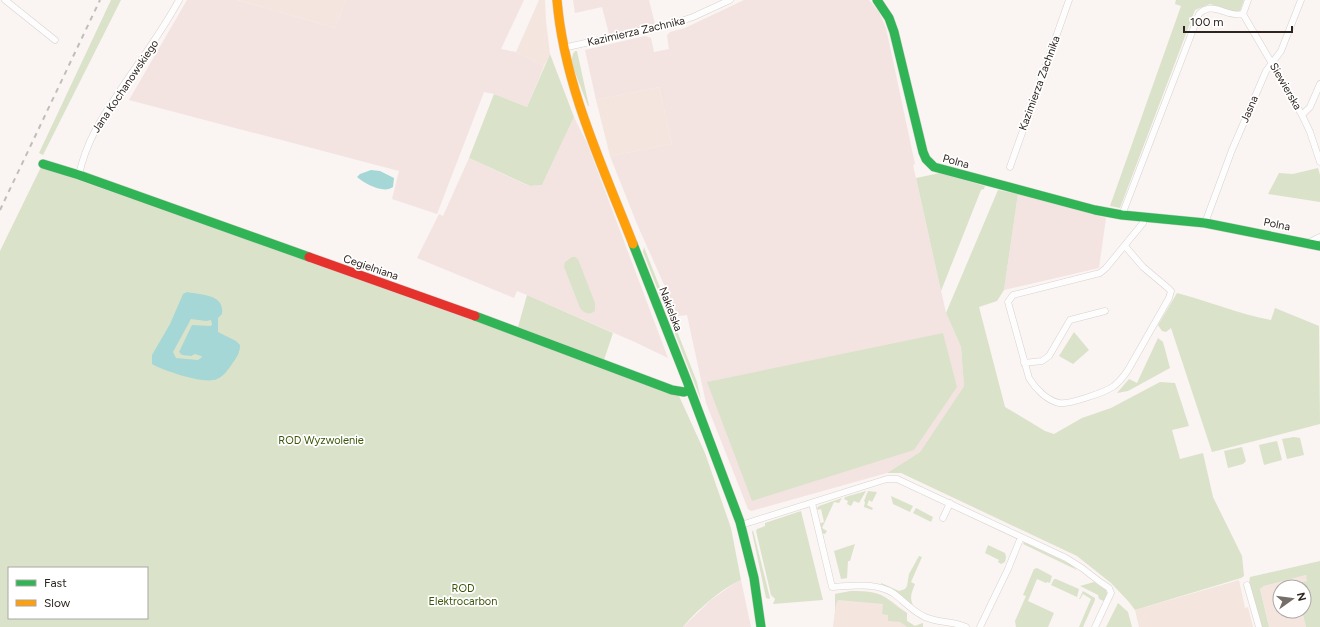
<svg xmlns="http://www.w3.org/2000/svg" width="1320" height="627" font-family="Figtree,sans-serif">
<rect width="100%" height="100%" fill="#faf4f2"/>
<path fill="#f4e6df" d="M237 0H346L335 28Z
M539 0H545L546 21 550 54 544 66 516 52Z
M659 87 672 144 610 156 596 100Z
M1306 575 1308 581 1302 582V584L1296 587H1280V611H1302L1306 627H1269L1260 589 1264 586Z
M1239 580 1245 608 1248 607 1253 627H1139L1135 610Z
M851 591 871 592 881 595 891 601 907 613V621L915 626 923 623V627H833L835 614V594Z"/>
<path fill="#f3e4e2" d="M187 0H237L335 28 346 0H524L501 49 516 52 544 66 527 107 494 94 484 92 437 214 392 199 399 171 129 100Z
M573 0H649L655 24 609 34 602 7 575 13Z
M744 0H869L879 12 886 28 896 75 915 164 913 165 946 313 961 347 964 386 920 452 887 473 751 511 748 509 706 403 687 315 678 316 637 224 610 156 672 144 659 87 596 100 585 50 645 36 651 38 654 52 669 49 667 35 670 32 685 28Z
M574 117 587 143 668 358 637 343 527 295 517 291 514 298 417 258 439 214 443 216 469 158 529 186 542 185Z
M1018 194 1106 218 1099 268 1004 290Z
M741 580 751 627H683L711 600 736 582Z"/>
<path fill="#dbe2ca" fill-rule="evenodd" d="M111 0H121L43 155 39 153Z
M1176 0H1244L1239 14 1210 4 1195 10 1120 208 1110 206 1181 6 1175 4Z
M575 51H577L589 106H588L571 62 573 54Z
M550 54 574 117 542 185 530 186 469 158 494 94 527 107Z
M41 167 455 313 679 396 705 453 731 528 741 580C723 587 695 612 683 627H0V251ZM9 568H147V618H9Z
M1318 168 1320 175V202L1268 194 1279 173 1293 174Z
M940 173 985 186 984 189 981 190 941 291 916 178Z
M998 190 1018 194 1004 290 997 301 979 307 1005 407 1045 431 1054 434 1082 418 1111 408 1160 382 1175 383 1189 426 1172 430 1180 459 1203 453 1213 497 1242 556 1244 576 1241 578 1135 610 1129 602 1111 583 1077 556 901 473H887L920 452 964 386 961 347 946 313Z
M644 247 697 382 701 400 643 252Z
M572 257H575L578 259 595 303V311C590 315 584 314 580 308L564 267 565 262Z
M1177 293C1208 301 1239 314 1271 320L1275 308 1319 326 1320 424 1212 452 1171 328 1166 332 1162 331 1158 325Z
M527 295 613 333 604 360 518 327Z
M1074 332 1089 350 1073 364 1059 356Z
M943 333 957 387 914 450 752 501 707 382Z
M1158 338 1163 342 1170 368 1128 391 1117 393 1129 379 1137 383Z
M1294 437 1300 438 1304 455 1287 459 1282 439Z
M1277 441 1282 460 1264 465 1259 445Z
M1242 447 1246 461 1243 464 1228 468 1224 451Z
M866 491 859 503 854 501 851 506 847 504 848 501 844 499 845 497Z
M868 491 877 492 872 502 869 500 867 505 873 508 872 510 864 507 865 502 864 501Z
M891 496 913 506 910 512 893 504Z
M842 498 839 503 834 502 822 528 827 531 825 534 821 533 819 524 824 522 821 509 818 510 817 508 819 506Z
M916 508 931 516 933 517 931 522 913 513Z
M801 511 823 600 773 604 775 599 771 595 756 531 757 529 765 526V523Z
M753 530 770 598 769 599 766 598 752 532Z
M1024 542 1070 564 1077 570 1023 544Z
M855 544 850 561H848L847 578 841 579 834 551Z
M988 545 1005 553 1006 557 1005 562 1001 564 998 562 999 560 985 553Z
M919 556 922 557 911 582 915 584C912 592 909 597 913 605L894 591 881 584V583L899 591 905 589 907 586 909 574Z
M1320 561V627H1306L1302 611H1304V587L1295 586 1300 585 1302 582 1307 581 1306 575 1264 586 1260 589 1269 627H1261L1249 584 1250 577Z
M1037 568 1052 576 1050 583 1047 582 1046 583 1037 579 1028 601 1054 613 1048 627H1016L1015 621 1026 596 1023 595 1034 569Z
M1054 579H1056L1079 589 1077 597 1051 585Z
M1094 582 1106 590 1107 594 1104 601 1099 599 1098 595 1080 586Z
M851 591C865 591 878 591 889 600 895 604 901 610 907 613V621L915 626 923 623V627H907L900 622 888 621V615L882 614 883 604 838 600 836 604 833 627 835 614V594Z
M1083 591 1095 598V600L1083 627H1079L1091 599 1083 594 1080 599H1079Z
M1118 603 1128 612 1132 627H1106Z"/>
<path fill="#a5d7d7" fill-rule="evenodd" d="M371 170 380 171 394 178 393 187C384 194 365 184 357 177L360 174Z
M187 292C201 295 225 294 222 314L218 318V332L236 341 240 345C240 353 237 357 232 364 228 370 224 376 217 379 206 385 164 371 152 364V355L170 324 183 294ZM191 319 206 321 211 320 212 324 211 326 192 325 179 352 182 355 191 356 195 354 201 356 202 357 198 360 176 358 173 352Z"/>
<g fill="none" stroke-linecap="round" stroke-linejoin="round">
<defs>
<path id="street" d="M5 0 55 40
M1243 14 1302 115 1310 132 1320 162
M1243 14 1248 0
M563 48 675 23 693 17 730 0
M1302 115 1310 107 1320 84
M1010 167 1069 0
M79 175C87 137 106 112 127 80 145 54 164 28 179 0
M1122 215 1199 14C1213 0 1227 18 1243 14
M1205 223 1232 150 1266 71 1281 51 1301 0
M1308 243 1320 237
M1125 246 1143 267 1168 288 1171 291 1169 298 1128 370C1124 376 1120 381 1114 386 1106 392 1068 405 1059 403 1046 400 1035 388 1029 378L1008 302 1013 295 1100 273 1106 268 1143 223V217
M1024 363 1042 361 1049 356 1070 320 1105 311
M812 503 832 587C852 586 875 582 893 593 904 601 912 611 925 617 938 623 953 621 966 627
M943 518 950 503
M741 525 874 483 887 479H897L1066 558 1082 568 1100 582 1109 588 1111 593 1095 627
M1247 585 1259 627
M980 627 1008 569 1021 537"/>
<path id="fast" d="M877 0 889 18 894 32 923 152 926 159 934 167 1095 210 1122 215 1205 223 1320 246
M43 164 79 175 309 257
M633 244 687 381 740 522 754 578 761 627
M475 316 672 390 684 392 690 390"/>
<path id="slow" d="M557 0C564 85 602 165 633 244"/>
<path id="jam" d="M309 257 475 316"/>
</defs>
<use href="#street" stroke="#d9d1cd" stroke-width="7"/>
<use href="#fast" stroke="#d9d1cd" stroke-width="10"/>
<use href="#slow" stroke="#d9d1cd" stroke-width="10"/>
<use href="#jam" stroke="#d9d1cd" stroke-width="10"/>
<use href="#street" stroke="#fefdfd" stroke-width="6"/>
<use href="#fast" stroke="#30b455" stroke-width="9"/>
<use href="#slow" stroke="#ff9f0a" stroke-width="9"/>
<use href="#jam" stroke="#e5322d" stroke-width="9"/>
<path stroke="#bfbebc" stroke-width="2" stroke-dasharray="5 5" stroke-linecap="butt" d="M0 210 100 0"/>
</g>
<g text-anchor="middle" stroke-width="3.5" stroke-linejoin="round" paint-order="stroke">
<g font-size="11" fill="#2e241f" stroke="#fff">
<text transform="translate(636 31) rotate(-13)" y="4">Kazimierza Zachnika</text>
<text transform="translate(1039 83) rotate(-70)" y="4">Kazimierza Zachnika</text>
<text transform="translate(125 86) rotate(-56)" y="4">Jana Kochanowskiego</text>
<text transform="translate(1286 86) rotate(60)" y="4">Siewierska</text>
<text transform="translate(1249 109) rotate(-67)" y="4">Jasna</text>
<text transform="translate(956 161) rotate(15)" y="4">Polna</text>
<text transform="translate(1277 224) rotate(11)" y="4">Polna</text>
<text transform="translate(371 267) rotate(19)" y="4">Cegielniana</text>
<text transform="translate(671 309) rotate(69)" y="4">Nakielska</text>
</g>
<g font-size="11" fill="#3c5609" stroke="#fff">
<text x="321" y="444">ROD Wyzwolenie</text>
<text x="463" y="592">ROD<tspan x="463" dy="13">Elektrocarbon</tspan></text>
</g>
</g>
<rect x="8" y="567" width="140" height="52" fill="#ffffff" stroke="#aba7a5"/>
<rect x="16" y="580" width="20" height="6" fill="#30b455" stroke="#aba7a5"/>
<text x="44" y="587" font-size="12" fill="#2e241f">Fast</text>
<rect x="16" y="600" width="20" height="6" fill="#ff9f0a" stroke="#aba7a5"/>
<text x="44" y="607" font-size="12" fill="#2e241f">Slow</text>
<g transform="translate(1292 599) rotate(76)"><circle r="19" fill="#ffffff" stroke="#aba7a5"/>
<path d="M0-3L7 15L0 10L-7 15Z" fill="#756d69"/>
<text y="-6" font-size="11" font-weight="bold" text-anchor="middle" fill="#2e241f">N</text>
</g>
<path d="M1184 26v6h108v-6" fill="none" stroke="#2e241f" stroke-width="2"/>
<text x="1190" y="26" font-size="12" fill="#2e241f" stroke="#ffffff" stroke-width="3" paint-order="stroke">100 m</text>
</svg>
